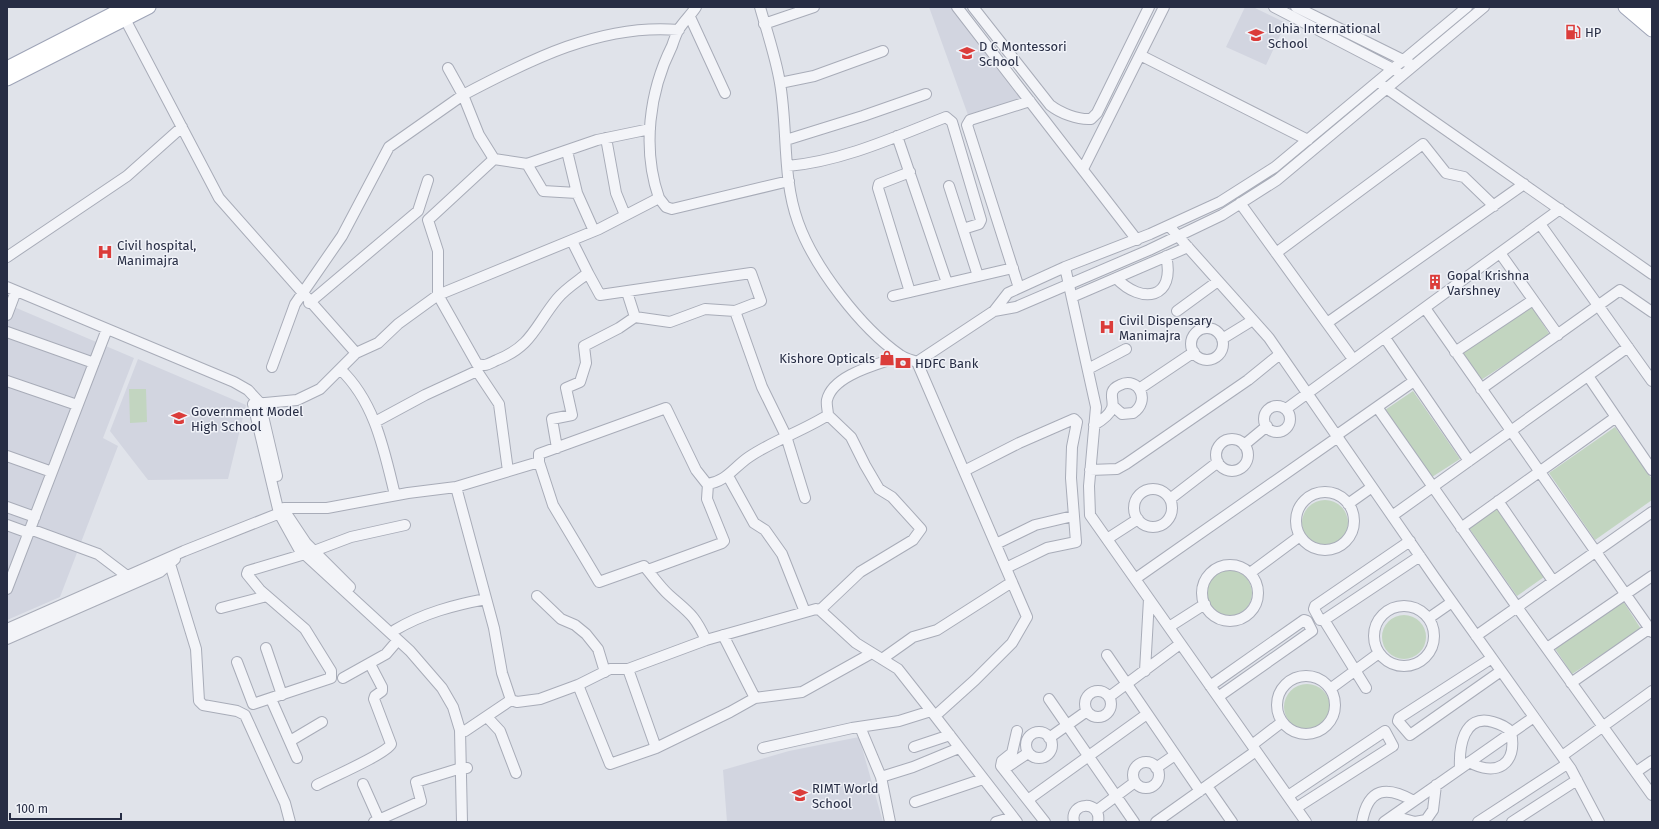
<svg xmlns="http://www.w3.org/2000/svg" width="1659" height="829" font-family="'Fira Sans',sans-serif">
<rect width="100%" height="100%" fill="#e0e3ea"/>
<path fill="#d2d5e0" d="M929 7H952L1023 100 968 115Z
M1245 7H1253L1286 23 1266 65 1226 47Z
M7 304 134 358 103 438 118 446 60 597 7 620Z
M138 359 246 405 228 479 148 480 110 431Z
M859 737 883 822H727L723 770 789 751Z"/>
<path fill="#c2d5c0" d="M1532 307 1550 335 1481 380 1462 352Z
M129 389H146L147 422 130 423Z
M1413 391 1460 459 1432 477 1385 410Z
M1615 427 1652 479V500L1595 540 1549 473Z
M1302 523a23 23 0 1 1 46 0a23 23 0 1 1-46 0Z
M1497 509 1544 577 1517 596 1469 528Z
M1206 593a23 23 0 1 1 46 0a23 23 0 1 1-46 0Z
M1623 601 1641 629 1572 674 1554 647Z
M1382 637a22 22 0 1 1 44 0a22 22 0 1 1-44 0Z
M1284 707a23 23 0 1 1 46 0a23 23 0 1 1-46 0Z"/>
<g fill="none" stroke-linecap="round" stroke-linejoin="round">
<defs>
<path id="minor" d="M760 7C767 32 776 58 780 83 788 129 782 178 798 222 814 267 861 328 900 355 905 359 912 360 917 362L1027 617 1012 643 975 680 935 716 1017 822
M957 7 1137 240
M973 7 1050 105C1060 113 1078 120 1091 119L1097 113 1149 7
M1274 7 1397 71
M1296 7 1409 63
M690 17 725 93
M125 19 219 198 356 353 320 389 297 400 253 404 279 513 299 549 410 651 442 688 453 707 460 730 462 822
M764 24 814 7
M1140 55 1308 140
M448 68 463 95C529 60 602 23 679 30
M780 83 814 76 883 51
M1383 86 1652 274
M897 136 947 283
M606 138 616 193 625 215
M786 140 863 116 926 94
M567 151 577 193 594 231
M494 159 527 164 597 140 650 129
M527 164 543 191 577 193
M788 166C843 161 895 137 946 117L952 122 981 220 979 224 963 229
M1083 169 1164 7
M910 172 879 184 878 188 910 292
M949 186 978 276
M659 198C642 149 649 92 672 46 674 40 676 34 679 29 684 21 691 15 696 7
M1240 203 1350 355
M1540 224 1652 381
M1169 226 1269 338 1435 578 1571 769 1599 822
M1276 253 1423 144 1446 173 1464 177 1494 206
M1500 253 1558 335
M7 257 127 176 182 127
M1065 267 1096 407 1089 486 1090 515 1306 822
M588 273 600 295 751 273 761 301 735 311
M1116 278C1142 305 1176 299 1166 256
M7 287 234 382 248 390 260 403 277 476
M1019 288 967 125 970 120 1030 101
M627 292 635 317 670 322 705 309 735 311 762 387 786 436 805 498
M893 296 1013 268
M1072 297 1188 247
M309 303 418 211 428 180
M1425 308 1652 632
M994 311 1016 307 1149 250 1222 215 1277 180 1484 7
M1177 311 1218 281
M7 315 16 291
M1327 323 1524 184
M1191 344a16 16 0 1 1 32 0a16 16 0 1 1-32 0Z
M7 332 94 363
M1385 338 1469 461
M1222 339 1253 320
M1455 352 1533 300
M356 353 378 343 398 324 438 295 599 229 659 198 666 207 672 209 789 181
M917 362 994 311 1008 293 1065 267 1150 234 1220 202 1275 167 1467 7
M272 367 295 304 342 236 389 147 463 95 479 135 494 159 428 220 438 251V295L477 364C486 367 490 363 497 360 532 346 535 326 557 299 565 289 578 281 588 273L572 241
M340 369C375 402 384 450 395 495
M1088 369 1126 349
M1588 376 1652 470
M7 381 77 405
M1139 389 1194 352
M1481 389 1620 290 1652 312
M1264 419a13 13 0 1 1 26 0a13 13 0 1 1-26 0Z
M1377 407 1517 607 1652 795
M1286 409 1560 209
M375 422 425 395 477 371 499 404 508 471
M1094 425C1101 421 1109 416 1112 408 1115 400 1106 391 1120 385 1139 376 1151 401 1133 413L1122 414 1113 406
M1337 435 1414 381
M1216 455a16 16 0 1 1 32 0a16 16 0 1 1-32 0Z
M1244 445 1267 426
M557 448 552 419 572 415 566 388 580 382 586 363 584 346 619 328 635 317
M7 456 52 472
M539 462V454L666 408 696 470 707 484C726 482 734 467 749 457 774 440 803 431 828 415 828 411 826 404 827 400 833 374 880 364 901 356
M1090 470 1117 469 1126 464 1248 380 1280 354
M964 471 1019 443 1074 419 1077 422 1072 447 1071 478 1076 542 1047 548 1006 568
M728 476 754 523 765 530 782 554 805 612
M456 487 539 462 553 505 599 582 644 566C652 575 660 587 669 595 689 613 694 614 706 640
M1134 508a19 19 0 1 1 38 0a19 19 0 1 1-38 0Z
M1296 521a29 29 0 1 1 58 0a29 29 0 1 1-58 0Z
M1170 499 1218 462
M1498 501 1553 581
M1348 504 1372 487
M7 507 35 517
M284 508H327L408 493 456 487 494 628 502 673 511 700 465 731
M286 513 306 543 350 587
M1392 516 1628 347
M7 525 29 533
M1461 528 1616 417
M30 529 98 554 131 579
M1107 539 1138 519
M996 544 1035 525 1073 516
M314 551 351 537 405 525
M170 564 196 649 199 701 203 705 237 711 245 715 285 803 290 822
M1202 593a28 28 0 1 1 56 0a28 28 0 1 1-56 0Z
M648 570 722 543 724 541 707 499 708 484
M1250 573 1300 536
M1135 579 1338 437
M7 589 107 329
M537 596 561 619 575 625 586 634 598 649 605 672
M1374 636a30 30 0 1 1 60 0a30 30 0 1 1-60 0Z
M221 608 267 596
M820 610 860 572 913 540 921 529 892 497 879 489 865 465 851 437 828 415
M1429 618 1452 602
M1324 620 1420 556
M1169 627 1205 604
M7 629 184 551 285 511
M395 630C424 613 454 605 486 599
M723 635 755 698
M1476 636 1652 512
M7 639 160 572 175 559
M266 648 282 695
M1547 648 1652 576
M1107 655 1200 791
M1492 658 1399 718 1398 721 1410 735 1501 671
M882 659 913 637 937 630 1012 582
M237 662 253 704 331 678V671L305 629 260 590 247 574 248 571 305 554
M628 669 656 748
M1145 671 1149 599
M1277 705a29 29 0 1 1 58 0a29 29 0 1 1-58 0Z
M343 678 386 654 398 640
M1571 683 1650 628
M578 685 610 764 656 748 730 712 755 698 802 692 872 653
M1210 686 1304 620 1307 621 1312 631 1218 697
M1366 688 1324 620H1320L1314 609 1315 606 1410 541
M1330 689 1379 653
M1085 704a13 13 0 1 1 26 0a13 13 0 1 1-26 0Z
M1109 697 1180 644
M271 699 297 758
M1049 699 1134 822
M511 700 517 702 540 699 578 685 610 669H628L706 640 816 609 820 610 856 643 898 669 935 716
M487 717 500 731 516 773
M860 727 881 777 890 822
M1017 731 1012 753 1002 761 1001 766 1045 822
M1026 745a13 13 0 1 1 26 0a13 13 0 1 1-26 0Z
M1049 738 1087 711
M290 741 322 722
M1252 745 1282 722
M914 747 950 735
M763 748 852 728 899 721 931 711
M1562 756 1652 691
M1133 775a13 13 0 1 1 26 0a13 13 0 1 1-26 0Z
M1156 768 1175 755
M1460 768C1459 748 1463 713 1493 722 1500 724 1506 726 1511 732 1518 765 1496 777 1469 762
M1004 769 1028 753
M1636 772 1652 761
M881 777 913 767 959 748
M363 784 380 822
M317 785C330 778 386 754 391 744L374 699 375 696 382 691V687L370 664
M1207 786 1232 822
M1288 796 1385 731 1393 746 1296 808
M1029 799 1147 714
M915 802 983 779
M1096 811 1135 782
M1393 816 1415 822 1426 820 1433 810 1436 785
M374 822 421 801 416 782 458 769 467 768
M996 822 1013 817
M1074 822C1069 801 1102 800 1098 822
M1156 822 1256 751
M1362 822C1368 788 1386 785 1414 801
M1384 822 1534 717
M1478 822 1567 764
M1512 822 1577 780"/>
<path id="major" d="M1625 7 1652 30
M1639 7 1652 18
M7 68 126 7
M7 79 149 7"/>
</defs>
<use href="#minor" stroke="#a8acb8" stroke-width="12"/>
<use href="#major" stroke="#9ea4b7" stroke-width="15"/>
<use href="#minor" stroke="#f3f4f8" stroke-width="10"/>
<use href="#major" stroke="#fff" stroke-width="13"/>
</g>
<defs>
<symbol id="fuel-bare" viewBox="-9 -9 18 18"><path d="M-5.5-6h7V0h2V4h1.3V-2.5L3-4.5l.8-.8L6-3V5H2.5V1h-1V6h-7ZM-4.2-4.7v3.2H.2V-4.7Z" fill="#db3c3a" stroke="#f0f2f8" stroke-width="2.5" paint-order="stroke"/></symbol>
<symbol id="school-bare" viewBox="-9 -9 18 18"><path d="M0-5L7-2L0 1L-7-2ZM-4 1L0 2.5L4 1V4Q0 6-4 4Z" fill="#db3c3a" stroke="#f0f2f8" stroke-width="2.5" paint-order="stroke"/></symbol>
<symbol id="hospital-bare" viewBox="-9 -9 18 18"><path d="M-5-5h3v3.5h4V-5h3V5h-3V1.5h-4V5h-3Z" fill="#db3c3a" stroke="#f0f2f8" stroke-width="2.5" paint-order="stroke"/></symbol>
<symbol id="building-bare" viewBox="-9 -9 18 18"><path d="M-4-6H4V6H1V3H-1V6H-4ZM-2.5-4.3h1.7v1.8h-1.7ZM.8-4.3h1.7v1.8H.8ZM-2.5-1h1.7V.8h-1.7ZM.8-1h1.7V.8H.8Z" fill="#db3c3a" stroke="#f0f2f8" stroke-width="2.5" paint-order="stroke"/></symbol>
<symbol id="shop-bare" viewBox="-9 -9 18 18"><path d="M-5-2.5h2.3a2.7 3.5 0 0 1 5.4 0H5L5.5 6h-11ZM-1.5-2.5h3a1.5 2.3 0 0 0-3 0Z" fill="#db3c3a" stroke="#f0f2f8" stroke-width="2.5" paint-order="stroke"/></symbol>
<symbol id="bank-bare" viewBox="-9 -9 18 18"><path d="M-6-4H6V4H-6ZM0-2.3a2.3 2.3 0 1 0 0 4.6a2.3 2.3 0 1 0 0-4.6Z" fill="#db3c3a" stroke="#f0f2f8" stroke-width="2.5" paint-order="stroke"/></symbol>
</defs>
<g fill-rule="evenodd">
<use href="#fuel-bare" x="1562" y="21" width="22" height="22"/>
<use href="#school-bare" x="1245" y="24" width="22" height="22"/>
<use href="#school-bare" x="956" y="42" width="22" height="22"/>
<use href="#hospital-bare" x="94" y="241" width="22" height="22"/>
<use href="#building-bare" x="1424" y="271" width="22" height="22"/>
<use href="#hospital-bare" x="1096" y="316" width="22" height="22"/>
<use href="#shop-bare" x="876" y="347" width="22" height="22"/>
<use href="#bank-bare" x="892" y="352" width="22" height="22"/>
<use href="#school-bare" x="168" y="407" width="22" height="22"/>
<use href="#school-bare" x="789" y="784" width="22" height="22"/>
</g>
<g text-anchor="middle" stroke-width="3" stroke-linejoin="round" paint-order="stroke">
<g font-size="13" fill="#272d44" stroke="#f0f2f8" text-anchor="start">
<text x="1268" y="33">Lohia International<tspan x="1268" dy="15">School</tspan></text>
<text x="1585" y="37">HP</text>
<text x="979" y="51">D C Montessori<tspan x="979" dy="15">School</tspan></text>
<text x="117" y="250">Civil hospital,<tspan x="117" dy="15">Manimajra</tspan></text>
<text x="1447" y="280">Gopal Krishna<tspan x="1447" dy="15">Varshney</tspan></text>
<text x="1119" y="325">Civil Dispensary<tspan x="1119" dy="15">Manimajra</tspan></text>
<text x="875" y="363" text-anchor="end">Kishore Opticals</text>
<text x="915" y="368">HDFC Bank</text>
<text x="191" y="416">Government Model<tspan x="191" dy="15">High School</tspan></text>
<text x="812" y="793">RIMT World<tspan x="812" dy="15">School</tspan></text>
</g>
</g>
<rect width="1659" height="829" fill="none" stroke="#272d44" stroke-width="16"/>
<path d="M10 813v6h111v-6" fill="none" stroke="#272d44" stroke-width="2"/>
<text x="16" y="813" font-size="12" fill="#272d44" stroke="#f0f2f8" stroke-width="3" paint-order="stroke">100 m</text>
</svg>
